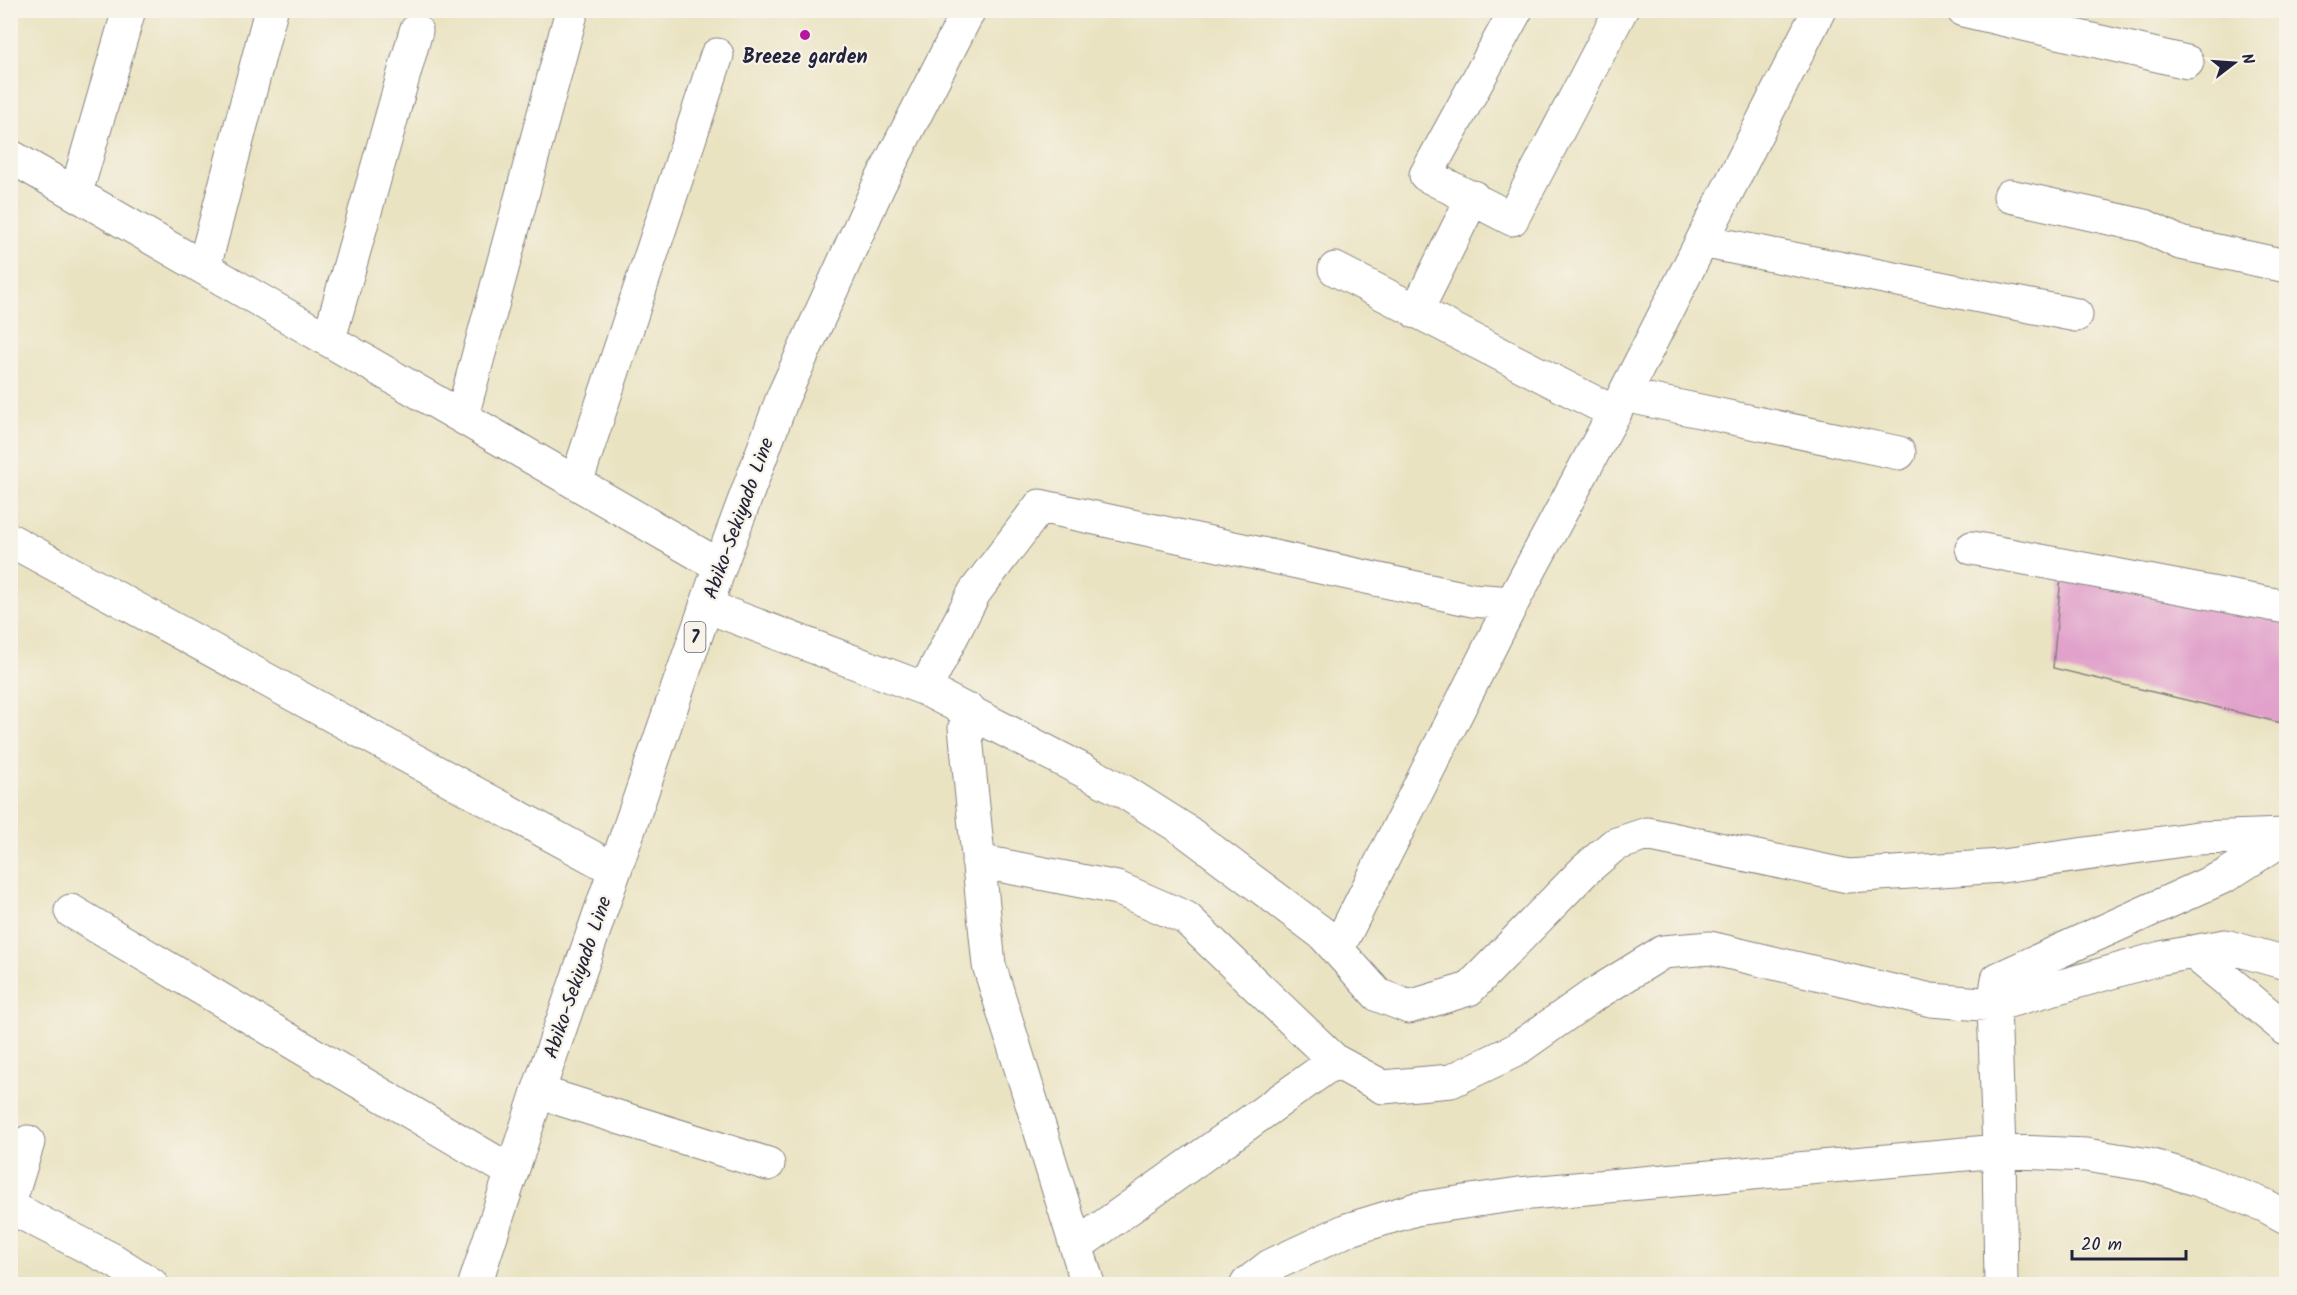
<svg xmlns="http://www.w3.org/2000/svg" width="2297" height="1295" font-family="Kalam,sans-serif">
<rect width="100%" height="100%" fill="#f7f3e8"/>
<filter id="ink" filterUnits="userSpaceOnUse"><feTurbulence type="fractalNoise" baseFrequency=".0167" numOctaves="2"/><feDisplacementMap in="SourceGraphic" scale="12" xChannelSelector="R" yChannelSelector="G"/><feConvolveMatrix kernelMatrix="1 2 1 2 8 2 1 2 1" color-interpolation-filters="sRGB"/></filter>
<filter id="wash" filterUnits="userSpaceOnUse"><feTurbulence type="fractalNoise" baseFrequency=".008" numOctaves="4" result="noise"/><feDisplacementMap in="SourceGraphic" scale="24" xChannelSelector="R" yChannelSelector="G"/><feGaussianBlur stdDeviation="1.35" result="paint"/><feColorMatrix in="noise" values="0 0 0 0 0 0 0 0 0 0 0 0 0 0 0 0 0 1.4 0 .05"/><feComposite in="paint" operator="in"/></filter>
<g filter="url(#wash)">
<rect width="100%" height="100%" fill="#eae3c2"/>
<g id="blocks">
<path fill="#e1a1cb" d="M2061 576 2286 622V724L2053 668Z"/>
</g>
</g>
<g filter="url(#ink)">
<use href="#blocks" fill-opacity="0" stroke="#86827e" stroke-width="1.5"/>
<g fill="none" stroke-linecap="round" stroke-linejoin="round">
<defs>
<path id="minor" d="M1516 10 1426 175 1512 219 1621 10
M1963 10 2187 62
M10 156 720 566
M76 193 129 10
M2010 196 2145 226 2180 243 2286 266
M1702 241 2076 315
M204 267 271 10
M1335 269 1615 413
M1416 312 1473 197
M329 339 416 31
M1624 395 1899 453
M462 416 571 14
M576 483 717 55
M10 540 614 869
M1972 548 2286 607
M706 606 925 689 1123 791 1186 831 1323 934 1378 995 1409 1007 1469 989 1584 871 1614 845 1647 834 1848 876 2002 866 2197 838 2286 835
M925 689 974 593 1040 506 1472 600 1512 603 1624 395 1819 10
M971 711 965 727 989 965 1088 1284
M978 861 1117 888 1186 918 1335 1061 1383 1087 1451 1081 1514 1051 1592 996 1663 952 1710 948 1931 1000 1994 1005 2161 958 2225 946 2286 963
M71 911 512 1172
M1337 950 1512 603
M2194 953 2286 1029
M538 1092 768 1164
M10 1200 28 1142
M10 1207 113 1260 151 1284
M1076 1246 1335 1061
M1247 1284 1270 1266 1347 1230 1416 1209 1519 1194 1999 1151 2086 1155 2149 1165 2196 1179 2264 1205 2286 1217
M2001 1284 1999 1151 1994 1005 1998 979 2225 876 2286 837"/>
<path id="major" d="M475 1284 538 1092 720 566 783 397 879 185 969 10"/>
</defs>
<use href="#minor" stroke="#86827e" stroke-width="35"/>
<use href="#major" stroke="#86827e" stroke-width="35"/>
<use href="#minor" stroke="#fff" stroke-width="33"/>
<use href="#major" stroke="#fff" stroke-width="33"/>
</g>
</g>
<circle fill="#b5179e" stroke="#f7f3e8" stroke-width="2" cx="805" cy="35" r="6"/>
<g text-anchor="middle" stroke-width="4.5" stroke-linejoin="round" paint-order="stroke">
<rect fill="#f7f3e8" stroke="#62616f" stroke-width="1.5" x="684.5" y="622" width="21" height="30" rx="4.5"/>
<g font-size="18" font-weight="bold" fill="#22223b">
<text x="695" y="643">7</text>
</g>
<g font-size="20" font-weight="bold" fill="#22223b" stroke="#f7f3e8">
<text x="805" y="63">Breeze garden</text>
</g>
<g font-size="20" fill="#22223b" stroke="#f7f3e8">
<text transform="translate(738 518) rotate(-70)" y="7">Abiko-Sekiyado Line</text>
<text transform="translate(577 977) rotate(-71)" y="7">Abiko-Sekiyado Line</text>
</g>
</g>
<rect width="2297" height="1295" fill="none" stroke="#f7f3e8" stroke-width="36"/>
<g transform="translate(2234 63) rotate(73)" stroke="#f7f3e8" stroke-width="4.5" paint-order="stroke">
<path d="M0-4.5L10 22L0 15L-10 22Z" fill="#22223b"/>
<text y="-9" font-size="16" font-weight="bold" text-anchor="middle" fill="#22223b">N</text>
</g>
<path d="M2072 1250v9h114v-9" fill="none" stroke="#22223b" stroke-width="3"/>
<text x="2081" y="1250" font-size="18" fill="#22223b" stroke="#f7f3e8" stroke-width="4.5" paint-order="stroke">20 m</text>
</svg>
